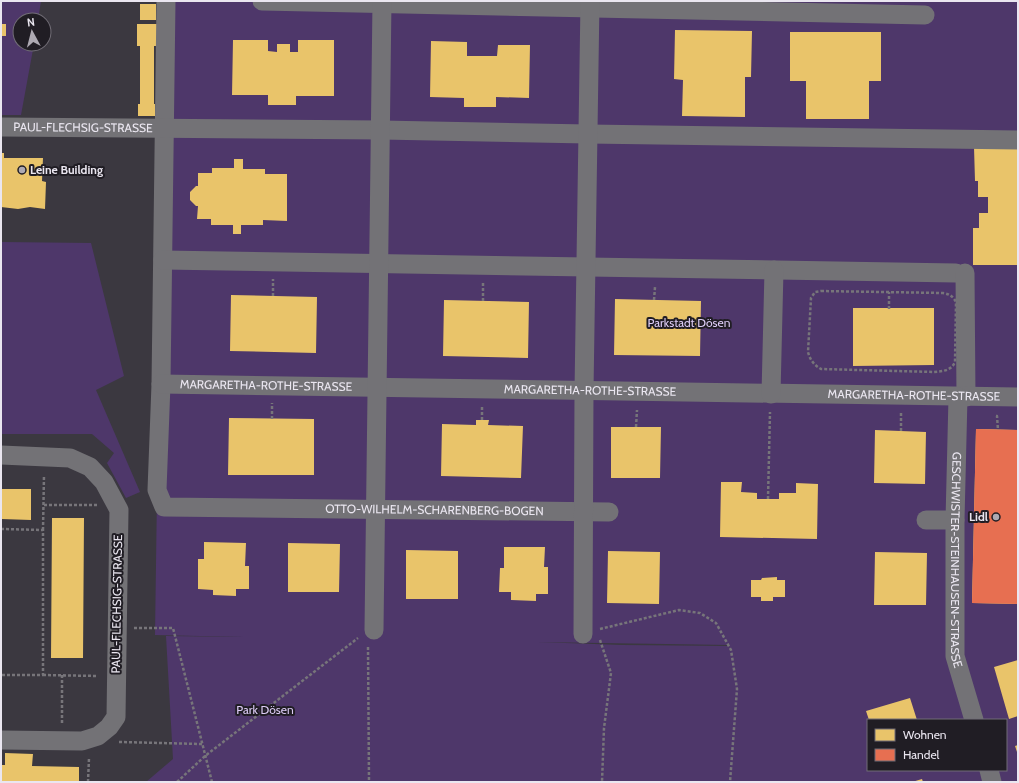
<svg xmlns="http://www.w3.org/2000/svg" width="1019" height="783" font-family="Cabin,sans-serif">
<rect width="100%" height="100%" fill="#3b3840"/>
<path fill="#4e376a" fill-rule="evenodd" d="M1 1H41L38 20H20V44H34L21 115H1Z
M164 1H1018V782H146L173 759 166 636 243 637 155 635ZM537 642 730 645V646L622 645ZM868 720H1006V770H868Z
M1 242 91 243 124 376 96 390 140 492 126 498 107 463 114 453 92 434H1Z"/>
<path fill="#e9c46a" d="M140 4H156V20H140Z
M1 24H6V36H1Z
M137 24H158L159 46H154V104H155V116H138V104H140V46H137Z
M675 30 752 31 751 77H745V117L682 116 683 80 674 79Z
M790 32H881V81H869V119H806V81H790Z
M233 40H268V51L277 52V44H290V52H298V40H334V96H296V105H268V95H232Z
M431 41 467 42V56H497L498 45H530L529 98 496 97V107H464V98L430 97Z
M974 147H1018V265H973V228H979V213H988V197H978V181H975Z
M1 153H4V158H43L42 181 46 182 45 209 30 207 18 209 1 207Z
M234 159H243V169H265V174H287V221L263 220V225H241V234H233V225H211V219H197L198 206H196L190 200V192L196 186H198V173H212V168H234Z
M231 295 317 297 316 353 230 351Z
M615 299 701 301 700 356 614 355Z
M444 300 529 302 528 358 443 356Z
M853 308H934V365L853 366Z
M229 418 314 419V475H228Z
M476 420H489L488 425 523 426 521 478 441 476 442 424 476 425Z
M611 427H661L660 478H611Z
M976 429 1018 430V460H1005L1003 574 1018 575V604L972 603Z
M875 430 926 432 925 484 874 483Z
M721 482H742L741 492 757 493V499H779V493H796V483L818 484 817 539 720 537Z
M1 489H31V520L1 519Z
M52 518H84L83 658H51Z
M204 542 246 543 245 566H249V589H236V596L213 595V590L198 589V559H204Z
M288 543 340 544 339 592H288Z
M504 547H545L544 567H548V594H536V601L511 600V592H499L500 568H504Z
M406 550 458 551V599H406Z
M608 551 660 552 659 604 607 603Z
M875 552 927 553 926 605H874Z
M777 577V580H785V597H773V601H761V597H751V580H761L762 578Z
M1018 660V716L1009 719 994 667Z
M910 698 917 720H869L866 711Z
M1018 745V755L1015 746Z
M5 753 33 754 32 766 79 767V782H1V765H5Z
M922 779 923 782H912Z"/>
<path fill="#e76f51" d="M976 429 1018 430V604L972 603Z"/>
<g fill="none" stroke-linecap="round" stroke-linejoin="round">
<path stroke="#77757a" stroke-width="2.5" stroke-dasharray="3 2" stroke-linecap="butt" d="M821 291 943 293C949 294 953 296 956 302L955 362C951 371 943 371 934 372L821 369C814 365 810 360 808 352L811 298 815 292Z
M273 296V279
M654 300 655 287
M483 301V283
M889 309V292
M901 413V431
M996 416H997L998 430
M272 419V403
M482 420V407
M636 427 637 410
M768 499 770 412
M44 505H97
M1 529 43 530V675H1
M43 530 44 475
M134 628H173L212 782
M600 629 679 610 700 613 716 623 731 650 737 689 730 782
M600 640 611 673 604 728 602 782
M368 647 369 782
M43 675 98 676
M62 675V723
M119 742 202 744
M88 782 89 758
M177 782 205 756 358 638"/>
<g stroke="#737276" stroke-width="19">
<path id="s1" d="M166 1 161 384 157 490 164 507 609 512"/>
<path d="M262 1 925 15"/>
<path id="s2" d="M1 127 381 130 588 134 1018 140"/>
<path d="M163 260 956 273"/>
<path d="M965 273 966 397"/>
<path id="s3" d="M161 384 1018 397"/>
<path d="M771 394 774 270"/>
<path id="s4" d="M958 397 955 520V656L974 720"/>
<path d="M1 455 70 458 90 467 104 482 119 510 116 717 109 727 98 736 82 741 1 740"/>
<path d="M926 520H955"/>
<path d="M374 630 382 1"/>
<path d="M583 634 584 391 590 1"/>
<path d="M989 770 992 782"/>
</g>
</g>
<g fill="#ada9b2" stroke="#201d24" stroke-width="1.5">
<circle cx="22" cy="170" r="4"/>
<circle cx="996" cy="517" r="4"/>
</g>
<g text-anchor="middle" stroke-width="4" stroke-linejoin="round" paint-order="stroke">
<g font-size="12" fill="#eae6f0" stroke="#201d24">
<text dy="4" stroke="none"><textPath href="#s2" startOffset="82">PAUL-FLECHSIG-STRASSE</textPath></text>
<text dy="4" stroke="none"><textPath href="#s3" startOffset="105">MARGARETHA-ROTHE-STRASSE</textPath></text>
<text dy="4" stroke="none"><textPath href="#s3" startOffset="429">MARGARETHA-ROTHE-STRASSE</textPath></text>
<text dy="4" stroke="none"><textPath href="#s3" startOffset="753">MARGARETHA-ROTHE-STRASSE</textPath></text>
<text dy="4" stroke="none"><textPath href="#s1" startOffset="778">OTTO-WILHELM-SCHARENBERG-BOGEN</textPath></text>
<text dy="4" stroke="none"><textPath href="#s4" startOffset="163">GESCHWISTER-STEINHAUSEN-STRASSE</textPath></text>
<text transform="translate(117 604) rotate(-89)" y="4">PAUL-FLECHSIG-STRASSE</text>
</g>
<g font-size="12" font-weight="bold" fill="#eae6f0" stroke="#201d24" text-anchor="start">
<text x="30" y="174">Leine Building</text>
<text x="988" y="521" text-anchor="end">Lidl</text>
</g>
<g font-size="12" fill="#dccbf5" stroke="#201d24">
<text x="689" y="327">Parkstadt Dösen</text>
<text x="265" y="714">Park Dösen</text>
</g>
</g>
<rect width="1019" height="783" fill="none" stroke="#eae6f0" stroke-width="4"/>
<rect x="867" y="719" width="140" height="52" fill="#201d24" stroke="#716d76"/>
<rect x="875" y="729" width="20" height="12" fill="#e9c46a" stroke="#716d76"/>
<text x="903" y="739" font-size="12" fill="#eae6f0">Wohnen</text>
<rect x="875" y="749" width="20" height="12" fill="#e76f51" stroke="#716d76"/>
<text x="903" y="759" font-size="12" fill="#eae6f0">Handel</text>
<g transform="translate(32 32) rotate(353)"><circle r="19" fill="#201d24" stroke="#716d76"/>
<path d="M0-3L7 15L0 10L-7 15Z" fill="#ada9b2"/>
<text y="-6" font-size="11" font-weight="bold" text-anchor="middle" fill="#eae6f0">N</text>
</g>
</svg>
